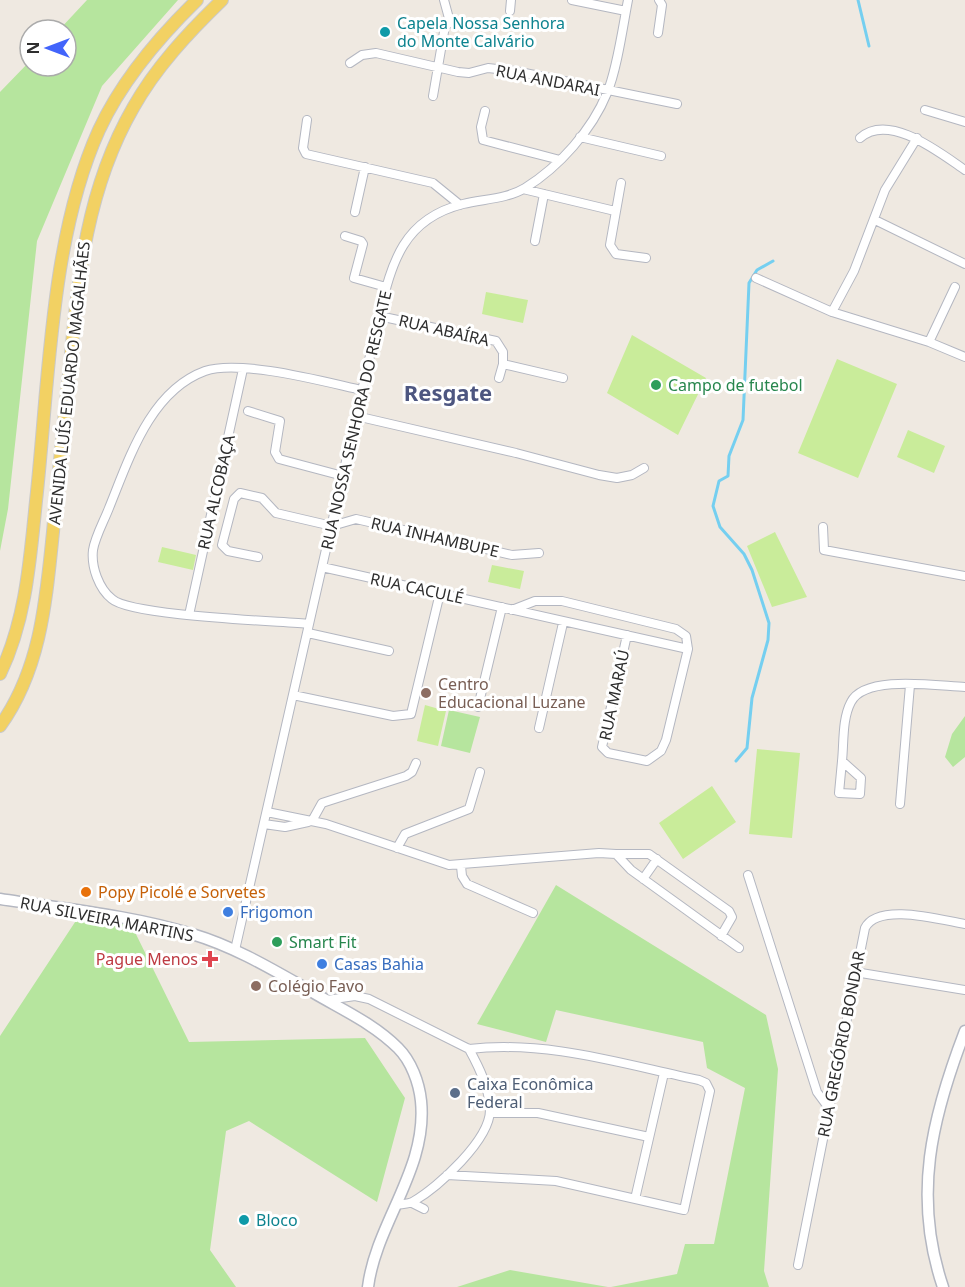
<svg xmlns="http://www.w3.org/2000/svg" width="965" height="1287" font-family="'Noto Sans',sans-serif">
<rect width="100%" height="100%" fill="#efe9e1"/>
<path fill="#b6e59e" d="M87 0H178L102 86 37 241 8 509 0 551V92L30 61V66H66V30H59Z
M449 710 480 717 470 753 441 746Z
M965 716V757L953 767 945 757 952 734Z
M556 885 766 1015 778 1069 764 1271 769 1287H611L677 1274 685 1244H714L745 1088 707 1068 703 1042 556 1010 546 1042 477 1024Z
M81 913 130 922 189 1042 365 1038 405 1098 377 1202 249 1121 226 1131 210 1250 236 1287H0V1036Z
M510 1270 608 1287H457Z"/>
<path fill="#c9ec9a" d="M486 292 528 300 523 323 482 314Z
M632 335 706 378 678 435 607 393Z
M837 359 897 384 858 478 798 453Z
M908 430 945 446 934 473 897 457Z
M775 532 807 597 772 607 747 546Z
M162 547 196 555 193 570 158 562Z
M492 565 524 571 520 589 488 582Z
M425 705 446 711 438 746 417 741Z
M757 749 800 753 792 838 749 834Z
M712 786 736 822 683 859 659 823Z"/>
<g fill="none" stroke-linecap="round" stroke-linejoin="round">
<path stroke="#75cff0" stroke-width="3" d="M858 0 869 46
M736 761 747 748 752 698 768 640 769 623 752 570 744 554 720 527 713 506 719 481 728 476 729 456 743 420 749 283 757 270 773 261"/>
<defs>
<path id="minor" d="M444 0 450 22
M572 0 626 11
M510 11 511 0
M658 33 662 5 659 0
M350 63 362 55 376 53 458 72 469 73 488 68 515 71 677 104
M433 96 445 26 451 22 462 23
M925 110 965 122
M485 111 481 127 483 140 560 160
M307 120 303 148 306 154 433 183 460 205
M580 137 661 156
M860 138C889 112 940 153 965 170
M621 183 610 245 616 254 646 258
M523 189 615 211
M355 212 365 167
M875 220 965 264
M345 236 361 241 363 244 354 278 386 287
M535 241 544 194
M756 278 832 312 929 342 965 357
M832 312 854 271 885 190 917 138
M379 316 496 341 503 352V364L563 378
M929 342 955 287
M499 378 503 364
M248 411 280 421 275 452 279 459 343 476
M356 416 516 453 599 475 617 478 632 475 644 468
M823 527 824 550 965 576
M258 557 228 551 222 545 234 499 240 493 262 498 276 513 332 526 356 519 512 555 539 553
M322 567 688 649
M512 610 535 601H562L676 629 686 636 688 649 666 740 661 751 647 761 608 753 602 747 627 635
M189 615 243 369
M309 624C277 621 131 616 112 599 99 589 91 567 93 550 95 537 104 521 109 508 129 459 150 391 205 371 240 359 325 382 362 390
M308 633 389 651
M293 695 393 716 411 714 440 593
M478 707 502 607
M539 728 563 623
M842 761C844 742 842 719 851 702 865 674 938 686 965 687
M842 761 861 778 860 794 839 793Z
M900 804 910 685
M267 812 326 824 449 865 599 853 616 854 631 870 739 948
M312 821 322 803 406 776 412 772 416 763
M264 824 285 827 308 822
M397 848 405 834 469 809 480 772
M616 854H649L729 911 732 917 721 936
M461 866 462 876 467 884 533 913
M748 875 817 1092 828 1107
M643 879 657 859
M235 950 379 316C392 262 403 219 463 204 483 199 507 199 525 188 559 167 592 130 607 93 617 70 623 26 628 0
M855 972 965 990
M327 1000 355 996 369 999 469 1049
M490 1113H538L649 1137
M447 1175 556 1181 684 1210 710 1091 706 1083 699 1080C622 1064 548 1040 469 1049
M635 1199 664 1073
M412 1203 424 1209
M397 1205C402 1204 410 1204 414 1201 438 1187 490 1140 490 1110 490 1089 479 1067 469 1049
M798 1265 865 928C878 902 941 920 965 924"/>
<path id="secondary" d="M0 899C64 909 130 915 192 934 236 947 275 971 314 993 343 1010 374 1024 398 1048 411 1061 419 1082 421 1101 428 1169 376 1223 368 1287
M943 1287C912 1196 932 1117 965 1031"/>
<path id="primary" d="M0 674C26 620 30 560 36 501 49 384 50 238 99 130 122 80 158 38 197 0
M0 726C41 669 46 600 53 532 58 477 64 421 70 365 78 276 87 188 133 108 156 67 188 33 222 0"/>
</defs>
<use href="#minor" stroke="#b4b7c1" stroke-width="10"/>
<use href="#secondary" stroke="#b4b7c1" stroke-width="13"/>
<use href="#primary" stroke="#c9c9c9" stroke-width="14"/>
<use href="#minor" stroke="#fff" stroke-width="8"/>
<use href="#secondary" stroke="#fff" stroke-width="10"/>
<use href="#primary" stroke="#f2d163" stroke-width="12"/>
</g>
<g fill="#0f9aa8" stroke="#fff" stroke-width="2">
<circle cx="385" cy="32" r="6"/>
<circle cx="244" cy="1220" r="6"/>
</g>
<g fill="#2e9e5b" stroke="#fff" stroke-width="2">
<circle cx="656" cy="385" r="6"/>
<circle cx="277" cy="942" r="6"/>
</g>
<g fill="#8d6e63" stroke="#fff" stroke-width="2">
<circle cx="426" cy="693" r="6"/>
<circle cx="256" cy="986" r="6"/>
</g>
<circle fill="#e8710a" stroke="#fff" stroke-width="2" cx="86" cy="892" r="6"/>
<g fill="#3f7fe0" stroke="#fff" stroke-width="2">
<circle cx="228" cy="912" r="6"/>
<circle cx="322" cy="964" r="6"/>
</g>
<path fill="#e0444e" stroke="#fff" stroke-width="2" d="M207 950h6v6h6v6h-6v6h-6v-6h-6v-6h6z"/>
<circle fill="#5c6f8a" stroke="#fff" stroke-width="2" cx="455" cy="1093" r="6"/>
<g text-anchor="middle" stroke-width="6" stroke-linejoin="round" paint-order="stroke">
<g font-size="16" fill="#0d838f" stroke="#fff" text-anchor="start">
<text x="397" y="29">Capela Nossa Senhora<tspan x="397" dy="18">do Monte Calvário</tspan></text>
<text x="256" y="1226">Bloco</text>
</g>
<g font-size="16" fill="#2e2e2e" stroke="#fff">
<text transform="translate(548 80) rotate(11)" y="6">RUA ANDARAI</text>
<text transform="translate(444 330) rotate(13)" y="6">RUA ABAÍRA</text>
<text transform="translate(69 383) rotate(-84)" y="6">AVENIDA LUÍS EDUARDO MAGALHÃES</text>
<text transform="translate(356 420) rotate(-77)" y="6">RUA NOSSA SENHORA DO RESGATE</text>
<text transform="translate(216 492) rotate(-77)" y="6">RUA ALCOBAÇA</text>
<text transform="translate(435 537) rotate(13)" y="6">RUA INHAMBUPE</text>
<text transform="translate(417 588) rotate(12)" y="6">RUA CACULÉ</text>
<text transform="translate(614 695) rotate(-78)" y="6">RUA MARAÚ</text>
<text transform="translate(107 919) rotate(11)" y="6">RUA SILVEIRA MARTINS</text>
<text transform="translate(841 1044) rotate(-79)" y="6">RUA GREGÓRIO BONDAR</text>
</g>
<g font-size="16" fill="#27864d" stroke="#fff" text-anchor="start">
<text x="668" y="391">Campo de futebol</text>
<text x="289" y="948">Smart Fit</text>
</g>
<g font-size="16" fill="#785e54" stroke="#fff" text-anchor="start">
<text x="438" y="690">Centro<tspan x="438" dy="18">Educacional Luzane</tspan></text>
<text x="268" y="992">Colégio Favo</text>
</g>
<g font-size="16" fill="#c56008" stroke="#fff" text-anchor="start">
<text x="98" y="898">Popy Picolé e Sorvetes</text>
</g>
<g font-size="16" fill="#366cbe" stroke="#fff" text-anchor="start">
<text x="240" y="918">Frigomon</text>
<text x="334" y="970">Casas Bahia</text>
</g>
<g font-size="16" fill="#be3a42" stroke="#fff" text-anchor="end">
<text x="198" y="965">Pague Menos</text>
</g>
<g font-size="16" fill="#4e5e75" stroke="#fff" text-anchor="start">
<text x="467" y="1090">Caixa Econômica<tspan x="467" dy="18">Federal</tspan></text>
</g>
<g font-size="22" font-weight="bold" fill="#4d5680" stroke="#fff">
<text x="448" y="401">Resgate</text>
</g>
</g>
<g transform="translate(48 48) rotate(270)"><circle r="28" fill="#ffffff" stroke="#ababab" stroke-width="1.5"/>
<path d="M0-4.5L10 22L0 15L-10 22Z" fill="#4264fb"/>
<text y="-9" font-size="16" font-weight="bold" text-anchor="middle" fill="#2e2e2e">N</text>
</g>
</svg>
